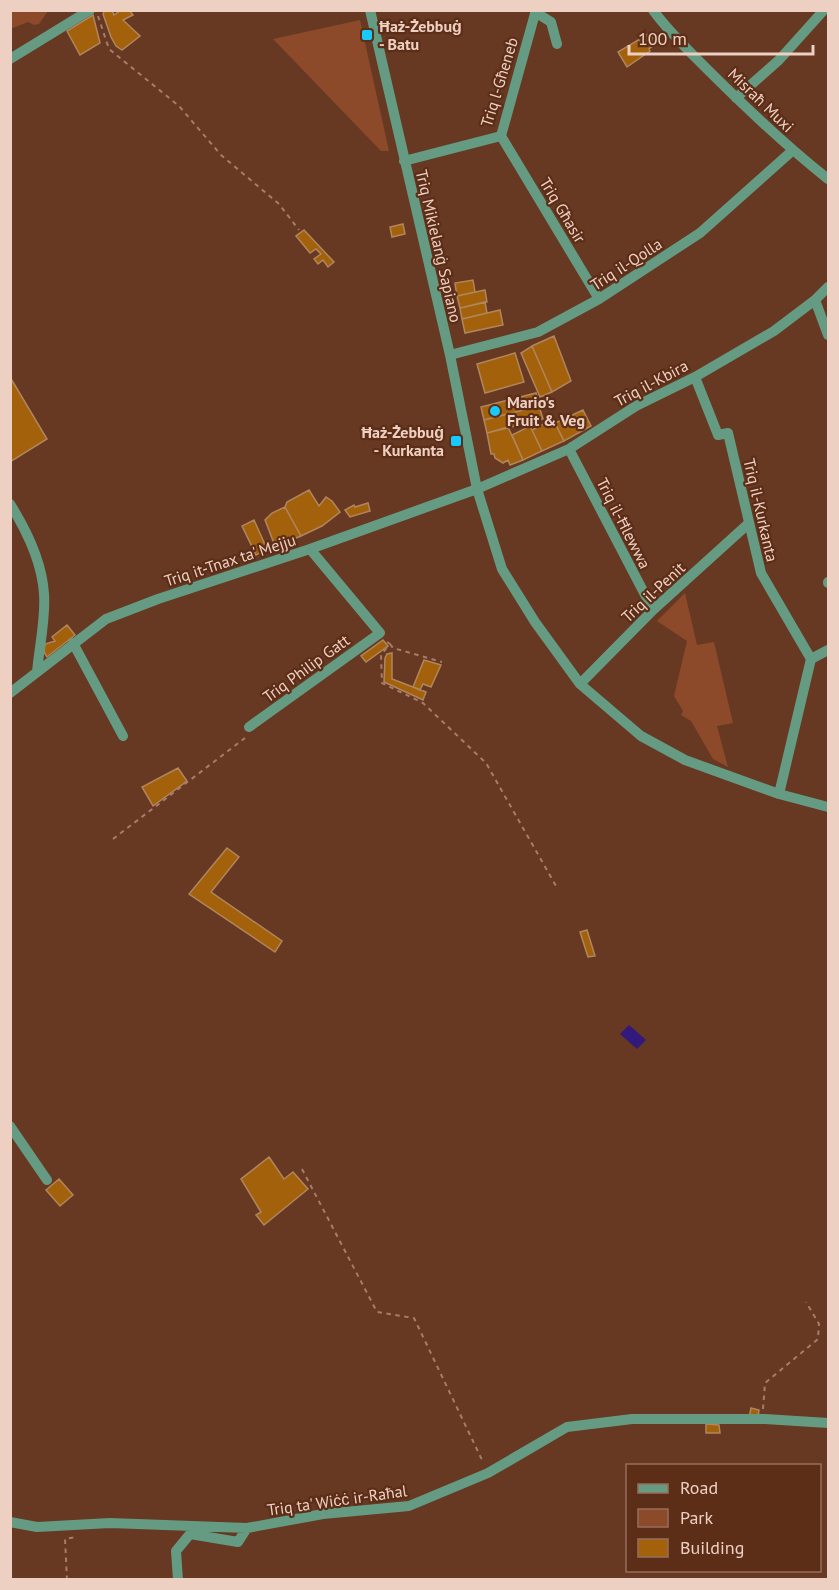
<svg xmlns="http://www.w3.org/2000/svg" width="839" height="1590" font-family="'PT Sans',sans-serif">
<rect width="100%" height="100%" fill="#673822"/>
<path fill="#8d4a2b" d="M10 11 11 10 48 11 39 24 34 25 28 22 13 28H11Z
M360 20 389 151H381L273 39Z
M685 593 697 645 714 642 733 723 717 726 728 767 713 759 691 721 681 715 683 711 674 696 687 641 657 621Z"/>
<path fill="#311a7b" d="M629 1025 646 1040 637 1049 620 1034Z"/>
<path fill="#a3610b" stroke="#b0865e" stroke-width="1.5" d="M105 10H112L114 15 121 10H129L133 15 123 20 140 36 122 50 116 46 111 37 103 14Z
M93 15 100 43 80 55 67 31Z
M650 33 656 43 649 49 650 51 627 67 618 52Z
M403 224 405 234 392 237 390 227Z
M304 230 334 262 328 267 323 260 318 264 314 259 321 254 316 249 310 253 296 236Z
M473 280 475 292 457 296 455 283Z
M485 290 487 302 460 308 457 296Z
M485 302 487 313 462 319 460 308Z
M500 310 503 325 465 333 462 319Z
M554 336 571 381 552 392 532 346Z
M532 346 552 392 540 397 521 353Z
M515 353 524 382 485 393 477 364Z
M10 377 47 439 10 462Z
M536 393 539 406 484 420 481 407Z
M539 406 543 419 487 433 484 420Z
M583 410 591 426 564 441 555 423Z
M553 419 564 441 542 451 532 430Z
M530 426 542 451 523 460 512 435Z
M508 427 523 460 510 465 508 460 503 463 495 458 494 454H491L487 433Z
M309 490 319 506 326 497 332 501 340 512 322 526 301 536 285 507 287 502Z
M368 503 370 511 350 517 345 510 354 505 355 507Z
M285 507 301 536 275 546 265 520 272 513Z
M254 520 267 549 256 555 242 526Z
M67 625 75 635 47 657 44 652 45 644 55 641 52 637Z
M383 640 388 646 366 662 361 656Z
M392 653V679L426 692 423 700 384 682 385 658 387 654Z
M424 660 441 665 431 687 423 684 420 690 413 687Z
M178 768 187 781 153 806 142 787Z
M227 848 239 857 211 892 282 941 275 952 189 894Z
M587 930 595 956 588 957 580 932Z
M269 1157 284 1179 293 1172 308 1189 264 1225 256 1215 261 1212 241 1179Z
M59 1179 73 1195 60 1206 46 1190Z
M751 1408 759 1410 758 1417 749 1418Z
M706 1424 719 1425 720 1433H706Z"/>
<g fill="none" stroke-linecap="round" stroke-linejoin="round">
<path stroke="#a47d6b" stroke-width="2" stroke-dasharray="4.5 4.5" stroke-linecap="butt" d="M98 16 109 49 179 106 221 155 279 204 299 230
M387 642 390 644 381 655 382 683 423 703 486 763 556 886
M390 644 393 648 442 662
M113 839 245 738
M302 1169 377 1312 414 1318 483 1462
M763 1409 765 1383 818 1339 819 1324 806 1302
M67 1580 65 1539 76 1537"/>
<path stroke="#659b83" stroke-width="10" d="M370 10 450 355 477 489 502 569 535 622 580 684 641 736 685 760 779 794 828 807
M653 10C668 31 688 50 706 68 745 107 785 145 828 179
M535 12 551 22 557 44
M10 59 90 10
M736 98 779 60 824 10
M501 136 599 299
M404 161 501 136 536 10
M815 300 828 335
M450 355 538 332 599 299 700 233 792 151
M695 377 718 435 728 433 761 573 811 659 779 794
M569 449 653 610
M10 504C27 531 42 561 44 594 46 618 39 648 37 672
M828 582V583
M73 643 123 736
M811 659 828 650
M580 684 653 610 748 524
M10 693 106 619 158 599 310 549 477 489 569 449 636 406 695 377 774 331 815 300 828 287
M249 727 380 633 310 549
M10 1126 47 1180
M10 1522 37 1527 110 1523 247 1528 323 1514 409 1506 488 1473 567 1427 632 1419H765L828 1423
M178 1580 176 1551 190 1534 238 1542 247 1528"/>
</g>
<g fill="#18cafb" stroke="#5c2d17" stroke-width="2">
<rect x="361" y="29" width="12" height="12" rx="3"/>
<circle cx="495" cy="411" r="6"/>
<rect x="450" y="435" width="12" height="12" rx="3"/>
</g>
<g text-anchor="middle" stroke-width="4.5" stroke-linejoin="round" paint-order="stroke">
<g font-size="16" font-weight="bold" fill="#eed0c3" stroke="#5c2d17" text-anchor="start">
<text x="379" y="32">Ħaż-Żebbuġ<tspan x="379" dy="18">- Batu</tspan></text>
<text x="507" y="408">Mario's<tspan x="507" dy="18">Fruit &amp; Veg</tspan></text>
<text x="444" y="438" text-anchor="end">Ħaż-Żebbuġ<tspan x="444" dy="18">- Kurkanta</tspan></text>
</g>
<g font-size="16" fill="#eed0c3" stroke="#5c2d17">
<text transform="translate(499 82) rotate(-73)" y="6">Triq l-Għeneb</text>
<text transform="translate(761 100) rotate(44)" y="6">Misraħ Muxi</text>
<text transform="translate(563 210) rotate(59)" y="6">Triq Għasir</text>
<text transform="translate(439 246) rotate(77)" y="6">Triq Mikielanġ Sapiano</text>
<text transform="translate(626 264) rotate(-33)" y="6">Triq il-Qolla</text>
<text transform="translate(651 383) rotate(-28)" y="6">Triq il-Kbira</text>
<text transform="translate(761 510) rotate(77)" y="6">Triq il-Kurkanta</text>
<text transform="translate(624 523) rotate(63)" y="6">Triq il-Ħlewwa</text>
<text transform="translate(230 560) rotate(-18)" y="6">Triq it-Tnax ta' Mejju</text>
<text transform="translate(653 592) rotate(-43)" y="6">Triq il-Penit</text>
<text transform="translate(306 668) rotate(-36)" y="6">Triq Philip Gatt</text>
<text transform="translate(337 1500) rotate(-8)" y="6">Triq ta' Wiċċ ir-Raħal</text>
</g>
</g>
<rect width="839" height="1590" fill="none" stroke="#eed0c3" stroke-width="24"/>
<rect x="626" y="1464" width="195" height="108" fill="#5c2d17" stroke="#966e5c" stroke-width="1.5"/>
<rect x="638" y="1484" width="30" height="9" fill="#659b83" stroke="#966e5c" stroke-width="1.5"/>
<text x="680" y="1494" font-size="18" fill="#eed0c3">Road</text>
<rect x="638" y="1509" width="30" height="18" fill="#8d4a2b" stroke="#966e5c" stroke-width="1.5"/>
<text x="680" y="1524" font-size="18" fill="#eed0c3">Park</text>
<rect x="638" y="1539" width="30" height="18" fill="#a3610b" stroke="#966e5c" stroke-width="1.5"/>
<text x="680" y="1554" font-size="18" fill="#eed0c3">Building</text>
<path d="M629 45v9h184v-9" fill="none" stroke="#eed0c3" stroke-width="3"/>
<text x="638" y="45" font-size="18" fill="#eed0c3" stroke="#5c2d17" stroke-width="4.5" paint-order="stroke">100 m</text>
</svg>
